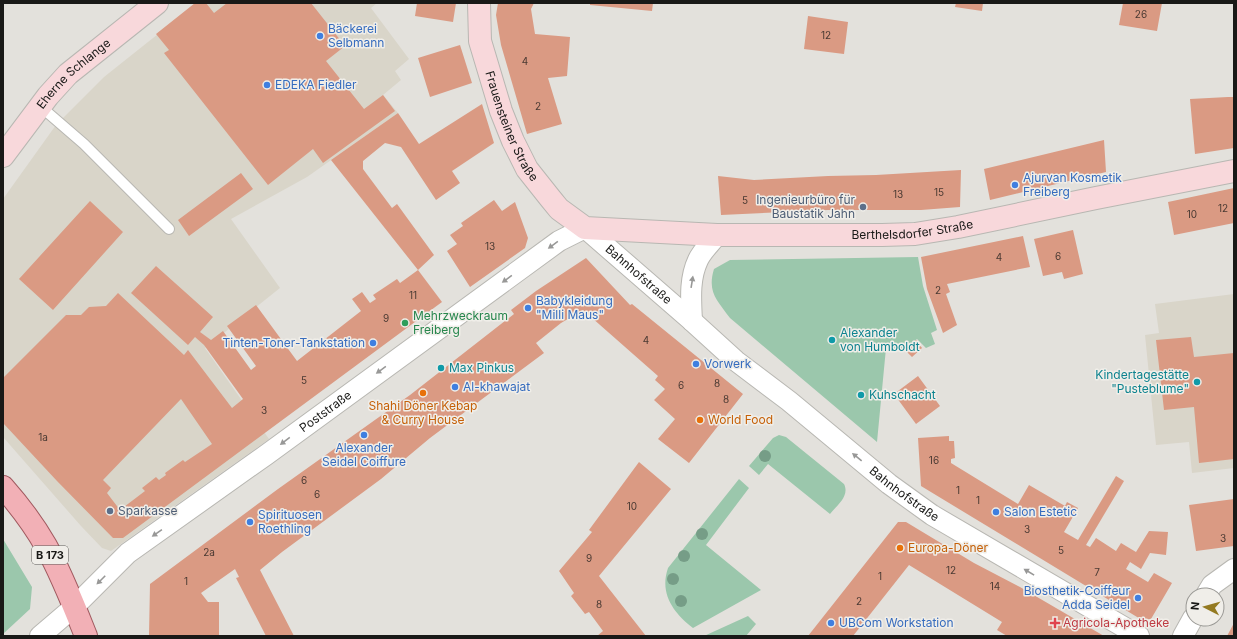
<svg xmlns="http://www.w3.org/2000/svg" width="1237" height="639" font-family="Inter,sans-serif">
<rect width="100%" height="100%" fill="#e3e1dc"/>
<path fill="#d9d5c9" d="M197 3H377L371 8 409 59 395 71 401 80 383 95 398 113 307 177 231 219 280 288 205 348 269 439 111 551 102 548 81 526 3 437V199L56 125 104 77Z
M1234 294V468L1192 473 1189 442 1156 445 1145 335 1159 333 1155 304Z"/>
<path fill="#9bc7ac" d="M918 257 923 286 937 330 931 333 935 344 926 348 917 339 905 350 886 348 877 442 730 318C717 300 707 292 714 269L730 260Z
M779 435 786 437 844 484C850 496 837 505 830 514L768 464 759 475 749 466 773 438Z
M739 479 749 488 706 545 761 590 693 628C674 613 659 594 668 568Z
M3 539 32 587 30 609 3 634Z
M748 616 756 624 746 636H704Z"/>
<path fill="#da9a83" fill-rule="evenodd" d="M195 3H206L214 13 227 3H311L345 46 326 61 364 109 383 95 395 111 323 163 313 149 268 185 164 53 169 50 156 34Z
M417 3H456L453 22 415 16Z
M498 3H534L531 9 535 34 570 37 567 76 548 78 562 124 527 134 501 45 496 15Z
M590 3H653L652 11 590 5Z
M956 3H983L982 11 955 7Z
M1123 3H1162L1157 31 1119 25Z
M808 16 848 22 844 54 804 49Z
M460 45 472 83 430 97 418 58Z
M1228 97H1234V148L1195 154 1190 99Z
M482 104 494 143 452 171 460 183 436 200 401 147 385 143 363 161V169L392 208 397 204 434 255 418 270 442 302 123 538H113L57 481 3 423V378L66 315H81L89 307 106 306 118 293 184 355 188 350 232 408 243 399 204 345 195 337 188 345 131 293 156 266 213 317 200 332 211 340 223 331 251 370 256 366 227 326 256 305 297 361 361 311 352 299 362 292 370 303 376 299 373 295 397 279 400 283 418 270 331 160 398 113 419 144ZM181 399 212 444 185 462 183 460 165 473 166 475 159 480 156 477 142 488 145 491 120 510 107 493 111 488 103 480Z
M1104 140 1106 172 990 200 984 169Z
M961 170 960 207 921 210H828L721 215 718 176 754 180 828 176 876 175Z
M241 173 253 189 189 236 178 220Z
M1234 188V223L1174 235 1168 202Z
M494 200 502 211 515 202 528 238 525 248 470 287 447 251 457 244 450 235 463 226 461 223Z
M90 201 123 232 53 310 19 279Z
M1073 230 1083 274 1064 279 1062 272 1043 276 1034 239Z
M1023 236 1030 267 947 284 950 292 946 294 957 325 943 333 927 289 921 257Z
M586 258 630 305 632 304 743 394 689 463 658 439 675 419 654 400 665 389 655 380 658 376 583 310 561 323 536 343 544 353 430 438 381 479 282 552 260 570 294 636H266L236 578 239 577 235 569 201 593 208 602H219V636H149L150 584 278 489 410 395 514 314 511 310 536 291Z
M1191 337 1194 357 1234 353V459L1199 463 1194 407 1164 410 1156 340Z
M916 340 922 348 912 357 905 350Z
M918 376 940 406 916 424 894 394Z
M949 436V441H954L955 458 951 459V463L1018 504 1029 485 1065 506 1067 502 1078 508 1064 532 1078 540 1116 476 1124 481 1086 545 1090 547 1096 538 1116 551 1121 543 1136 552 1149 531 1168 532 1166 555 1150 553 1141 569 1130 562 1126 569 1148 582 1154 573 1172 583 1151 619 1142 620 921 486 918 438Z
M639 462 671 489 599 576 646 636H597L603 631 589 612 585 614 571 596 574 593 559 571 592 532 589 530Z
M1234 499V546L1196 551 1189 505Z
M898 522H906L974 563 1020 587 1104 636H1007L997 630 1002 622 909 565 853 636H808Z
M1234 623V636H1227Z"/>
<g fill="none" stroke-linecap="round" stroke-linejoin="round">
<defs>
<path id="lane" d="M40 106 84 144 169 229"/>
<g id="street">
<path d="M692 321C691 300 689 279 698 260 702 251 711 243 717 235"/>
<path d="M1206 595 1212 585 1234 569"/>
<path id="s1" d="M40 636 74 607 128 553 266 455 559 241 585 228 692 321 736 361 789 401 889 484 932 515 1139 636"/>
<path d="M1183 636 1193 618"/>
</g>
<g id="secondary">
<path id="s2" d="M479 3 480 41 501 111 513 141 527 169 550 198 559 209 585 228 717 235H882L915 234 958 227 1096 198 1234 171"/>
<path id="s3" d="M3 156 48 96 68 74 157 3"/>
</g>
<path id="primary" d="M3 487C19 505 34 525 46 546 62 575 74 606 86 636"/>
</defs>
<use href="#lane" stroke="#b8b7b2" stroke-width="12"/>
<use href="#street" stroke="#b8b7b2" stroke-width="22"/>
<use href="#secondary" stroke="#b8b7b2" stroke-width="24"/>
<use href="#primary" stroke="#a0595f" stroke-width="24"/>
<use href="#lane" stroke="#fff" stroke-width="10"/>
<use href="#street" stroke="#fff" stroke-width="20"/>
<use href="#secondary" stroke="#f8d8db" stroke-width="22"/>
<use href="#primary" stroke="#f2b0b6" stroke-width="22"/>
</g>
<g fill="#769d87">
<circle cx="765" cy="456" r="6"/>
<circle cx="702" cy="534" r="6"/>
<circle cx="684" cy="556" r="6"/>
<circle cx="673" cy="579" r="6"/>
<circle cx="681" cy="601" r="6"/>
</g>
<defs><path id="oneway-solid" d="M-6-.8H1V-3.2L6.5 0L1 3.2V.8H-6Z"/></defs>
<g fill="#989897">
<use href="#oneway-solid" transform="translate(553 245) rotate(144)"/>
<use href="#oneway-solid" transform="translate(507 279) rotate(144)"/>
<use href="#oneway-solid" transform="translate(692 282) rotate(-81)"/>
<use href="#oneway-solid" transform="translate(381 370) rotate(144)"/>
<use href="#oneway-solid" transform="translate(285 441) rotate(143)"/>
<use href="#oneway-solid" transform="translate(857 457) rotate(-141)"/>
<use href="#oneway-solid" transform="translate(157 533) rotate(145)"/>
<use href="#oneway-solid" transform="translate(1029 572) rotate(-149)"/>
<use href="#oneway-solid" transform="translate(101 580) rotate(135)"/>
</g>
<g fill="#3f7fe0" stroke="#f0eee9" stroke-width="1.5">
<circle cx="320" cy="36" r="4"/>
<circle cx="267" cy="85" r="4"/>
<circle cx="1015" cy="185" r="4"/>
<circle cx="528" cy="308" r="4"/>
<circle cx="373" cy="343" r="4"/>
<circle cx="696" cy="364" r="4"/>
<circle cx="455" cy="387" r="4"/>
<circle cx="364" cy="435" r="4"/>
<circle cx="996" cy="512" r="4"/>
<circle cx="250" cy="522" r="4"/>
<circle cx="1138" cy="598" r="4"/>
<circle cx="831" cy="623" r="4"/>
</g>
<g fill="#5c6f8a" stroke="#f0eee9" stroke-width="1.5">
<circle cx="863" cy="207" r="4"/>
<circle cx="110" cy="511" r="4"/>
</g>
<circle fill="#2e9e5b" stroke="#f0eee9" stroke-width="1.5" cx="405" cy="323" r="4"/>
<g fill="#0f9aa8" stroke="#f0eee9" stroke-width="1.5">
<circle cx="832" cy="340" r="4"/>
<circle cx="441" cy="368" r="4"/>
<circle cx="1197" cy="382" r="4"/>
<circle cx="861" cy="395" r="4"/>
</g>
<g fill="#e8710a" stroke="#f0eee9" stroke-width="1.5">
<circle cx="423" cy="393" r="4"/>
<circle cx="700" cy="420" r="4"/>
<circle cx="900" cy="548" r="4"/>
</g>
<path fill="#e0444e" stroke="#f0eee9" stroke-width="1.5" d="M1053 617h4v4h4v4h-4v4h-4v-4h-4v-4h4z"/>
<g text-anchor="middle" stroke-width="3" stroke-linejoin="round" paint-order="stroke">
<g font-size="10" fill="#493932">
<text x="1141" y="18">26</text>
<text x="826" y="39">12</text>
<text x="525" y="65">4</text>
<text x="538" y="110">2</text>
<text x="939" y="196">15</text>
<text x="898" y="198">13</text>
<text x="745" y="204">5</text>
<text x="1223" y="212">12</text>
<text x="1192" y="218">10</text>
<text x="490" y="250">13</text>
<text x="1058" y="260">6</text>
<text x="999" y="261">4</text>
<text x="938" y="294">2</text>
<text x="413" y="299">11</text>
<text x="386" y="322">9</text>
<text x="646" y="344">4</text>
<text x="304" y="384">5</text>
<text x="717" y="387">8</text>
<text x="681" y="389">6</text>
<text x="726" y="403">8</text>
<text x="264" y="414">3</text>
<text x="43" y="441">1a</text>
<text x="934" y="464">16</text>
<text x="304" y="484">6</text>
<text x="958" y="494">1</text>
<text x="317" y="498">6</text>
<text x="978" y="504">1</text>
<text x="632" y="510">10</text>
<text x="1027" y="533">3</text>
<text x="1223" y="542">3</text>
<text x="1061" y="554">5</text>
<text x="209" y="556">2a</text>
<text x="589" y="562">9</text>
<text x="951" y="574">12</text>
<text x="1097" y="576">7</text>
<text x="880" y="580">1</text>
<text x="186" y="585">1</text>
<text x="995" y="590">14</text>
<text x="859" y="605">2</text>
<text x="599" y="608">8</text>
</g>
<rect fill="#f0eee9" stroke="#5a5956" stroke-width="1" x="32" y="546" width="36" height="18" rx="3"/>
<g font-size="11" font-weight="bold" fill="#191917">
<text x="50" y="559">B 173</text>
</g>
<g font-size="12" fill="#366cbe" stroke="#f0eee9" text-anchor="start">
<text x="328" y="33">Bäckerei<tspan x="328" dy="14">Selbmann</tspan></text>
<text x="275" y="89">EDEKA Fiedler</text>
<text x="1023" y="182">Ajurvan Kosmetik<tspan x="1023" dy="14">Freiberg</tspan></text>
<text x="536" y="305">Babykleidung<tspan x="536" dy="14">"Milli Maus"</tspan></text>
<text x="365" y="347" text-anchor="end">Tinten-Toner-Tankstation</text>
<text x="704" y="368">Vorwerk</text>
<text x="463" y="391">Al-khawajat</text>
<text x="364" y="452" text-anchor="middle">Alexander<tspan x="364" dy="14">Seidel Coiffure</tspan></text>
<text x="1004" y="516">Salon Estetic</text>
<text x="258" y="519">Spirituosen<tspan x="258" dy="14">Roethling</tspan></text>
<text x="1130" y="595" text-anchor="end">Biosthetik-Coiffeur<tspan x="1130" dy="14">Adda Seidel</tspan></text>
<text x="839" y="627">UBCom Workstation</text>
</g>
<g font-size="12" fill="#191917" stroke="#f0eee9">
<text dy="4" stroke="none"><textPath href="#s3" startOffset="109">Eherne Schlange</textPath></text>
<text dy="4" stroke="none"><textPath href="#s2" startOffset="129">Frauensteiner Straße</textPath></text>
<text dy="4" stroke="none"><textPath href="#s2" startOffset="586">Berthelsdorfer Straße</textPath></text>
<text dy="4" stroke="none"><textPath href="#s1" startOffset="753">Bahnhofstraße</textPath></text>
<text dy="4" stroke="none"><textPath href="#s1" startOffset="364">Poststraße</textPath></text>
<text dy="4" stroke="none"><textPath href="#s1" startOffset="1098">Bahnhofstraße</textPath></text>
</g>
<g font-size="12" fill="#4e5e75" stroke="#f0eee9" text-anchor="end">
<text x="855" y="204">Ingenieurbüro für<tspan x="855" dy="14">Baustatik Jahn</tspan></text>
<text x="118" y="515" text-anchor="start">Sparkasse</text>
</g>
<g font-size="12" fill="#27864d" stroke="#f0eee9" text-anchor="start">
<text x="413" y="320">Mehrzweckraum<tspan x="413" dy="14">Freiberg</tspan></text>
</g>
<g font-size="12" fill="#0d838f" stroke="#f0eee9" text-anchor="start">
<text x="840" y="337">Alexander<tspan x="840" dy="14">von Humboldt</tspan></text>
<text x="449" y="372">Max Pinkus</text>
<text x="1189" y="379" text-anchor="end">Kindertagestätte<tspan x="1189" dy="14">"Pusteblume"</tspan></text>
<text x="869" y="399">Kuhschacht</text>
</g>
<g font-size="12" fill="#c56008" stroke="#f0eee9" text-anchor="start">
<text x="423" y="410" text-anchor="middle">Shahi Döner Kebap<tspan x="423" dy="14">&amp; Curry House</tspan></text>
<text x="708" y="424">World Food</text>
<text x="908" y="552">Europa-Döner</text>
</g>
<g font-size="12" fill="#be3a42" stroke="#f0eee9" text-anchor="start">
<text x="1063" y="627">Agricola-Apotheke</text>
</g>
</g>
<rect width="1237" height="639" fill="none" stroke="#191917" stroke-width="8"/>
<g transform="translate(1205 607) rotate(276)"><circle r="19" fill="#f0eee9" stroke="#9a9995"/>
<path d="M0-3L7 15L0 10L-7 15Z" fill="#947a21"/>
<text y="-6" font-size="11" font-weight="bold" text-anchor="middle" fill="#191917">N</text>
</g>
</svg>
